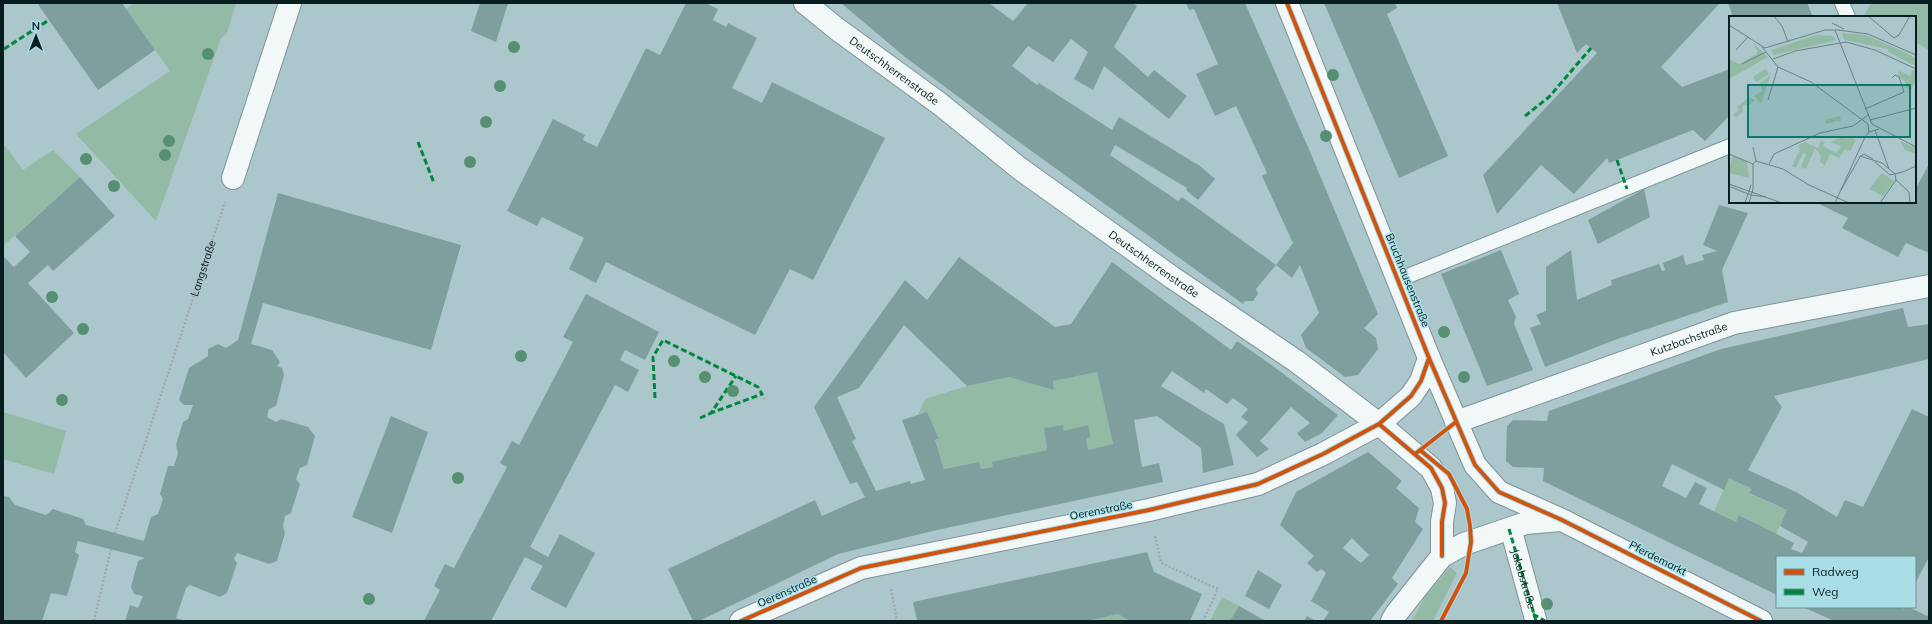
<svg xmlns="http://www.w3.org/2000/svg" width="1932" height="624" font-family="Mulish,sans-serif">
<rect width="100%" height="100%" fill="#abc7cc"/>
<path fill="#92baa4" d="M134 3H236L227 33 221 38 156 221 76 134 170 71 126 9Z
M1871 3H1929V50L1915 42V17H1870L1865 14Z
M5 146 23 170 53 150 80 177 3 246V148Z
M1097 372 1113 444 1088 450 1086 439 1090 437 1064 431 1063 425 1044 428 1047 450 993 462V467L981 469 979 462 944 469 935 440 939 439 927 413 918 415 925 399 967 386 1009 377 1054 389 1053 381Z
M3 412 66 431 54 474 3 459Z
M1729 478 1752 489 1750 494 1787 510 1776 534 1740 515 1736 522 1714 511Z
M1450 567 1457 573 1433 621H1412L1425 597Z
M1222 597 1239 606 1230 621H1210Z
M1118 614 1130 621H1087Z"/>
<path fill="#7f9f9f" fill-rule="evenodd" d="M37 3H122L155 50 98 90Z
M480 3H508L496 42 471 31Z
M686 3H705L718 9 713 20 726 27 728 23 757 38 732 88 762 103 772 82 885 138 813 280 790 269 755 335 606 262 596 283 569 269 584 238 542 217 537 226 507 211 553 119 585 135 583 140 597 147 646 48 660 55Z
M841 3H921L923 4 924 3H989L1013 21 1028 3H1133L1137 6 1114 47 1148 77 1154 70 1187 96 1169 119 1104 66 1093 90 1074 79 1088 52 1071 39 1053 62 1028 46 1012 66 1037 85 1039 83 1112 130 1119 117 1200 166 1215 179 1198 200 1186 190 1187 188 1115 145 1110 155 1178 201 1182 197 1276 265 1256 289 1258 294 1253 301H1245L1243 304 1008 134 905 57Z
M1186 3H1245L1311 154 1378 314 1364 328 1376 338 1378 349 1358 375 1345 377 1306 348 1301 335 1319 313 1300 265 1292 278 1276 265 1293 243 1262 176 1267 173 1236 106 1215 116 1196 74 1218 64 1194 9 1189 10Z
M1324 3H1395L1397 8 1387 14 1448 156 1399 178Z
M1557 3H1720L1661 67 1682 87 1730 69V115L1705 141 1693 130 1617 160 1609 163 1607 158 1574 194 1541 165 1497 214 1483 175 1597 53 1586 44 1577 53Z
M1728 3H1807L1813 17H1733Z
M1929 164V253L1906 243 1898 257 1842 228 1848 218 1815 202H1915V190Z
M80 177 115 216 53 271 48 265 28 283 74 333 26 378 3 352V256L14 267 30 252 15 236Z
M1644 189 1650 217 1598 244 1588 220Z
M278 193 461 245 431 350 263 303 251 344 272 350 280 362 277 366 282 368 284 375 276 406 269 409 267 417 276 422 281 419 308 427 315 436 307 465 300 468 296 479 300 484 291 513 285 516 283 526 285 533 277 561 269 564 237 553 234 559 237 563 227 593 220 597 190 585 186 588 176 618 186 621H125L130 605 138 608 143 596 134 594 131 587 138 561 145 558 78 541 75 552 79 555 67 596 51 593 42 621H3V496L9 497 15 505 46 515 53 509 83 519 86 525 144 541 151 517 158 514 163 499 160 494 168 466H174L178 453 176 445 183 422 188 419 193 405H184L179 400 189 368 208 356V349L218 344 226 348 238 340Z
M1719 205 1748 213 1722 270 1728 302 1620 338 1545 367 1530 328 1541 324 1536 315 1546 311V267L1571 250 1577 300 1612 285 1611 280 1659 264 1662 271 1665 270 1663 263 1683 255 1686 265 1704 260 1702 255 1717 251 1703 245Z
M1501 250 1519 294 1508 300 1516 317 1514 324 1533 370 1487 386 1441 274Z
M959 257 1055 327 1071 324 1112 262 1231 350 1237 341 1273 366 1338 415 1322 433 1305 442 1297 433 1310 423 1291 407 1260 441 1269 449 1257 457 1236 435 1248 422 1241 417 1248 409 1233 398 1227 404 1206 389 1204 393 1172 371 1161 386 1224 424 1234 465 1203 473 1201 448 1157 416 1134 420 1142 467 1159 463 1163 482 937 530 838 554 699 621H693L668 569 815 500 822 516 865 497 857 482 850 484 814 407 905 280 927 300ZM904 325 967 386 1009 377 1054 390 1053 381 1097 372 1113 444 1088 450 1086 439 1091 437 1088 425 1064 431 1063 425 1044 428 1047 450 992 462 993 467 981 469 979 462 944 469 935 440 939 439 927 412 902 420 925 480 911 484 910 481 876 491 852 441 856 439 837 397 859 388Z
M586 294 659 332 645 360 625 350 620 360 639 370 628 392 615 385 530 547 548 557 560 534 595 553 566 608 530 589 543 566 525 557 491 621H424L440 590 434 586 445 564 454 568 507 467 500 463 512 441 519 445 573 342 563 337Z
M1903 308 1908 327 1929 324V359L1774 396 1782 407 1748 470 1796 492 1837 517 1845 500 1863 507 1912 409 1929 417V557L1915 584V557H1777V595L1543 481 1544 468 1513 467 1506 461 1507 426 1513 420 1547 421 1549 411 1721 349ZM1672 464 1724 490 1729 478 1752 489 1749 493 1787 510 1780 526 1808 542 1802 553 1791 549 1794 543 1739 515 1736 522 1699 504 1707 488 1695 482 1686 498 1662 486Z
M391 416 428 432 392 533 352 517Z
M1368 452 1402 481 1396 488 1419 508 1415 522 1423 529 1392 578 1398 584 1370 621H1323L1329 612 1311 601 1326 573 1321 569 1317 572 1307 563 1314 556 1280 525 1296 492ZM1352 538 1369 555 1361 563 1343 548Z
M1147 552 1154 572 1202 594 1190 621H1130L1118 614 1087 621H917L913 602Z
M1258 570 1282 585 1269 609 1245 596Z
M1239 606 1266 621H1230Z
M1803 607H1900L1904 609 1905 607H1909L1927 616 1929 613V621H1834Z
M1307 616 1316 621H1304Z"/>
<g fill="none" stroke-linecap="round" stroke-linejoin="round">
<defs>
<path id="service" d="M1842 3 1848 17
M1398 280 1730 146"/>
<path id="pedestrian" d="M1513 537 1536 621"/>
<g id="minor">
<path id="s2" d="M805 3 837 29 940 104 1019 168 1173 278 1296 361 1379 424 1431 468 1442 488 1445 503 1442 522V556"/>
<path d="M1287 3 1429 358 1475 465 1499 492 1562 520 1761 621"/>
<path d="M233 178 290 3"/>
<path id="s3" d="M1456 422 1734 323 1929 286"/>
<path d="M741 621 861 568 1149 510 1258 484 1323 454 1379 424 1411 396 1421 381 1429 358"/>
<path d="M1392 621 1396 614 1442 556 1464 544 1526 523 1560 520"/>
</g>
</defs>
<use href="#service" stroke="#7e9498" stroke-width="16"/>
<use href="#pedestrian" stroke="#7e9498" stroke-width="23"/>
<use href="#minor" stroke="#7e9498" stroke-width="24"/>
<g stroke="#9faaac" stroke-width="2.5" stroke-dasharray="2 2" stroke-linecap="butt">
<path d="M762 394 765 400"/>
<path id="s1" d="M115 533 225 202"/>
<path d="M1155 536 1161 563 1218 589 1203 621"/>
<path d="M891 589 897 621"/>
<path d="M94 621 111 549"/>
</g>
<use href="#service" stroke="#f2f7f7" stroke-width="14"/>
<use href="#pedestrian" stroke="#f2f7f7" stroke-width="21"/>
<use href="#minor" stroke="#f2f7f7" stroke-width="22"/>
<g stroke="#00873e" stroke-width="3" stroke-dasharray="6 3" stroke-linecap="butt">
<path d="M4 49 49 20"/>
<path d="M1525 116 1549 97 1591 48"/>
<path d="M418 142 434 183"/>
<path d="M1617 160 1627 189"/>
<path d="M655 398 653 357 663 340 758 387 762 394 711 413"/>
<path d="M700 418 711 413 736 376"/>
<path id="s4" d="M1509 529 1536 621"/>
<path d="M1533 614 1545 621"/>
</g>
<defs>
<path id="cycleway" d="M1287 3 1429 358 1475 465 1499 492 1562 520 1761 621
M1379 424 1431 468 1442 488 1445 503 1442 522V556
M1420 450 1449 474 1467 509 1470 526 1471 542 1466 573 1441 621
M1415 454 1456 422
M741 621 861 568 1149 510 1258 484 1323 454 1379 424 1411 396 1421 381 1429 358"/>
</defs>
<use href="#cycleway" stroke="#aadee7" stroke-width="6"/>
<use href="#cycleway" stroke="#d2530e" stroke-width="4"/>
</g>
<g fill="#568f72">
<circle cx="514" cy="47" r="6"/>
<circle cx="208" cy="54" r="6"/>
<circle cx="1333" cy="75" r="6"/>
<circle cx="500" cy="86" r="6"/>
<circle cx="486" cy="122" r="6"/>
<circle cx="1326" cy="136" r="6"/>
<circle cx="169" cy="141" r="6"/>
<circle cx="165" cy="155" r="6"/>
<circle cx="86" cy="159" r="6"/>
<circle cx="470" cy="162" r="6"/>
<circle cx="114" cy="186" r="6"/>
<circle cx="52" cy="297" r="6"/>
<circle cx="83" cy="329" r="6"/>
<circle cx="1444" cy="332" r="6"/>
<circle cx="521" cy="356" r="6"/>
<circle cx="674" cy="361" r="6"/>
<circle cx="705" cy="377" r="6"/>
<circle cx="1464" cy="377" r="6"/>
<circle cx="733" cy="391" r="6"/>
<circle cx="62" cy="400" r="6"/>
<circle cx="458" cy="478" r="6"/>
<circle cx="369" cy="599" r="6"/>
<circle cx="1547" cy="604" r="6"/>
</g>
<g text-anchor="middle" stroke-width="3" stroke-linejoin="round" paint-order="stroke">
<g font-size="11" fill="#081d20" stroke="#aadee7">
<text dy="4" stroke="none"><textPath href="#s2" startOffset="112">Deutschherrenstraße</textPath></text>
<text dy="4" stroke="none"><textPath href="#s2" startOffset="436">Deutschherrenstraße</textPath></text>
<text dy="4" stroke="none"><textPath href="#s1" startOffset="279">Langstraße</textPath></text>
<text transform="translate(1408 280) rotate(68)" y="4">Bruchhausenstraße</text>
<text dy="4" stroke="none"><textPath href="#s3" startOffset="247">Kutzbachstraße</textPath></text>
<text transform="translate(1101 510) rotate(-11)" y="4">Oerenstraße</text>
<text transform="translate(1658 558) rotate(27)" y="4">Pferdemarkt</text>
<text dy="4" stroke="none"><textPath href="#s4" startOffset="52">Jakobstraße</textPath></text>
<text transform="translate(787 591) rotate(-24)" y="4">Oerenstraße</text>
</g>
</g>
<g transform="translate(1729 16)">
<rect width="187" height="187" fill="#abc7cc"/>
<path d="M113 17 137 19 171 34 187 42V50L159 36V33L115 24ZM87 19 104 20 107 24 45 39 42 34ZM24 27 39 41 0 63V43L10 48 26 39 29 36ZM36 53 40 58 27 66 24 61ZM184 54 187 55V64L182 74 175 70 177 67 168 59 171 55 181 60ZM41 60V61L32 88 25 80 33 75 31 67ZM20 81 26 84 19 90 16 88 13 91 14 95 7 102 4 99 10 94 8 91ZM111 100 112 106 108 105 98 108 96 104ZM121 119 127 124 124 130 121 135 116 133 110 142 101 138 96 149 91 146 92 140 86 132 77 153 72 151 77 138 74 137 67 152 63 150 71 133 69 130 76 126 89 132 92 124 96 126 94 130 107 137ZM113 121 118 123 112 130 101 126ZM171 125 187 132V138L176 134ZM3 140 18 146 20 162 0 157ZM153 157 165 165 154 180 140 173Z" fill="#92baa4"/>
<path fill="none" stroke="#6a8387" stroke-width="1" d="M45 0 53 10 59 26M139 0 165 22M103 7 115 13M0 9 36 32 96 14H109L139 18 187 39M106 14 143 108 187 131M165 22 170 19 181 0M33 31 49 51 82 66 139 108 140 116M7 34 19 21M44 43 66 35 117 26 146 34 187 53M13 48 37 36M39 84 49 51M136 93 175 76 170 61 166 59 163 62M141 104 187 92M146 114 160 153M24 131 27 145M0 138 24 148M131 140 153 147 166 158M130 141 135 138 144 143M27 145 54 153 80 169 120 187M146 146 161 159 174 156 187 150M40 148 45 138 91 117 124 110 139 99M166 158 167 164 180 176 181 187M0 168 53 187M2 171 22 179 37 181M112 174 131 141M16 187 22 169M20 187 24 173V148L27 145M106 187 136 121 140 116 150 113M151 187 167 164"/>
<path fill="#0f766e" fill-opacity="0.15" stroke="#0f766e" stroke-width="2" d="M19 69H181V121H19Z"/>
<rect width="187" height="187" fill="none" stroke="#081d20" stroke-width="2"/>
</g>
<rect width="1932" height="624" fill="none" stroke="#081d20" stroke-width="8"/>
<rect x="1776" y="556" width="140" height="52" fill="#aadee7" stroke="#699197"/>
<rect x="1784" y="569" width="20" height="6" fill="#d2530e" stroke="#699197"/>
<text x="1812" y="576" font-size="12" fill="#081d20">Radweg</text>
<rect x="1784" y="589" width="20" height="6" fill="#00873e" stroke="#699197"/>
<text x="1812" y="596" font-size="12" fill="#081d20">Weg</text>
<g transform="translate(36 36)" stroke="#aadee7" stroke-width="3" paint-order="stroke">
<path d="M0-3L7 15L0 10L-7 15Z" fill="#081d20"/>
<text y="-6" font-size="11" font-weight="bold" text-anchor="middle" fill="#081d20">N</text>
</g>
</svg>
